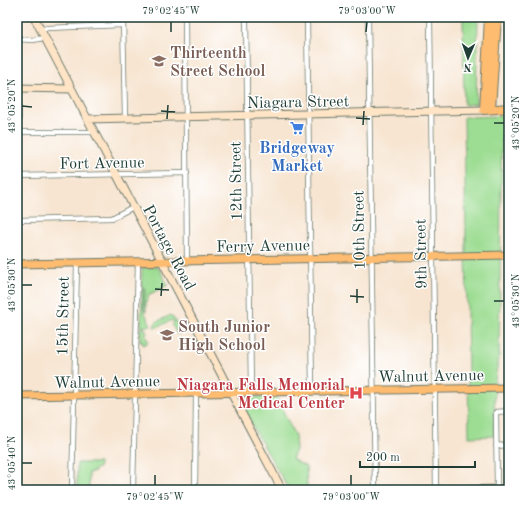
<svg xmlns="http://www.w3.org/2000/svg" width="526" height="507" font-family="'Old Standard TT',serif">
<rect width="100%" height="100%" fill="#fff"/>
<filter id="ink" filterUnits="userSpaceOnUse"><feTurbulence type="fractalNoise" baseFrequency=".025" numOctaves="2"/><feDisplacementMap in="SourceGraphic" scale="8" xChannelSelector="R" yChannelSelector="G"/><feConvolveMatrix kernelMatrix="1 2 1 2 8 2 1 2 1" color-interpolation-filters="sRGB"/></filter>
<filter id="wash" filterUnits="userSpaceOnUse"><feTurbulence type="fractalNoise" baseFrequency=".012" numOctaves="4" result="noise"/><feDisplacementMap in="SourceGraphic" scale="16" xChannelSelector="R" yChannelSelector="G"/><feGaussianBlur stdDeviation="0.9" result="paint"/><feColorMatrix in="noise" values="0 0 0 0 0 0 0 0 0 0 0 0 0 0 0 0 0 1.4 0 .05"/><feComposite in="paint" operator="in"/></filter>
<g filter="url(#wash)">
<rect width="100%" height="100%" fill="#f7e5d1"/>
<path fill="#9ddd93" stroke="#5e8d64" d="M463 17H478L476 104 464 105Z
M502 116 499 356 495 380 494 436 469 437 464 117Z
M158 267 168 285 148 295V299L146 302V312L144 308 145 289 144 287 143 309 151 325 141 327 142 268Z
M171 315 179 326V334H177L172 325 174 323 172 320 155 328 154 326 156 322Z
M140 328H145L147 333 145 334 148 341 146 344 143 345V342H140Z
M276 396 295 436 296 450 292 459 306 467 307 488H288L240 405 243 398Z
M77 463H99V468L95 469V472H89V490H77Z"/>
</g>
<g filter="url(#ink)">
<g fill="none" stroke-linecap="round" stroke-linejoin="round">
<defs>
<path id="street" d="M123 17 125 118
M185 17 187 261
M246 17 251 392
M307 17 312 391
M368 17 375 490
M430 17 436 490
M41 30 47 28 123 25
M17 39 33 40 44 38
M18 132H94
M17 176 187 173
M17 192 19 88
M17 220 112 218 133 207
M496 446 509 445
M72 490 77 263
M133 490 138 261
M195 490 196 393
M497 490 496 412 509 411"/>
<path id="secondary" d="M34 17 282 490
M17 88 71 89
M87 119 484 110
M436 490 509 489"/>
<path id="primary" d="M17 264 509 255
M17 396 509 388"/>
<path id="highway" d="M489 17 484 110 509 108
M491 109 497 17"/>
</defs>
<use href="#street" stroke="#6b786b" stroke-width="6"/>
<use href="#secondary" stroke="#6b786b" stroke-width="9"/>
<use href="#primary" stroke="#6b786b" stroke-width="9"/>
<use href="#highway" stroke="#6b786b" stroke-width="10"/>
<use href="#street" stroke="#fff" stroke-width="4.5"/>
<use href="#secondary" stroke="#ffe4c6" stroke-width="7"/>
<use href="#primary" stroke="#febc70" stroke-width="7"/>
<use href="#highway" stroke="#febc70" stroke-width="8"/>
</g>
</g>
<path fill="none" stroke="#1f3d34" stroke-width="1.5" d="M171 32V22M366 32 367 22M22 106 32 107M161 111 175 112M356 118 370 119M167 119 168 105M494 123H504M363 125 364 111M22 285H32M155 289 169 290M161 296 162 283M350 296 364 297M494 301H504M357 303V289M22 463H32M155 485V475M351 485V475"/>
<defs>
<symbol id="school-bare" viewBox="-9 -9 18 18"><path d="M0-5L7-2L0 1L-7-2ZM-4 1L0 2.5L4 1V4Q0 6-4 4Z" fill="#8d6e63" stroke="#fff" stroke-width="2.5" paint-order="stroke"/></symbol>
<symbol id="supermarket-bare" viewBox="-9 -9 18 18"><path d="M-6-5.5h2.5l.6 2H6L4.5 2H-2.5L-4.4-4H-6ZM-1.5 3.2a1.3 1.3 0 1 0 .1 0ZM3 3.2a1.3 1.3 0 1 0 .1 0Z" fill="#3f7fe0" stroke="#fff" stroke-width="2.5" paint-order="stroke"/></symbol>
<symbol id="hospital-bare" viewBox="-9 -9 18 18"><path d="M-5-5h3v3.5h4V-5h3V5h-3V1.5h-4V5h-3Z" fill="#e0444e" stroke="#fff" stroke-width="2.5" paint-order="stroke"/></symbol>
</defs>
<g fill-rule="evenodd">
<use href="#school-bare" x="149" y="51" width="20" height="20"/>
<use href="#supermarket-bare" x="287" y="118" width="20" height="20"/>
<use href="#school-bare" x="157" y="325" width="20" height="20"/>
<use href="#hospital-bare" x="346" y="383" width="20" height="20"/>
</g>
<g text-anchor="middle" stroke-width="3" stroke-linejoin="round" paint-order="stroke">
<g font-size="16" font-weight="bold" fill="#785e54" stroke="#fff" text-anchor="start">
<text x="170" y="58">Thirteenth<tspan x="170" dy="18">Street School</tspan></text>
<text x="178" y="332">South Junior<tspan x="178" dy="18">High School</tspan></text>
</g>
<g font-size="16" fill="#1f3d34" stroke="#fff">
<text transform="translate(298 101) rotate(-1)" y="6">Niagara Street</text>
<text transform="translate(102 162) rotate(-1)" y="6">Fort Avenue</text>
<text transform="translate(235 181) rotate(-91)" y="6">12th Street</text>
<text transform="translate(358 230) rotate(-91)" y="6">10th Street</text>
<text transform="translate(263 245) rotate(-1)" y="6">Ferry Avenue</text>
<text transform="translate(170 247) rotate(62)" y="6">Portage Road</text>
<text transform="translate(420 254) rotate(-91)" y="6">9th Street</text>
<text transform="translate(62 316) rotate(-89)" y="6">15th Street</text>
<text transform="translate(431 375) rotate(-1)" y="6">Walnut Avenue</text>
<text transform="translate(107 381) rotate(-1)" y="6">Walnut Avenue</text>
</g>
<g font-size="16" font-weight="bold" fill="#366cbe" stroke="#fff">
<text x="297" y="153">Bridgeway<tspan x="297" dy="18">Market</tspan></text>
</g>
<g font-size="16" font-weight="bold" fill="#be3a42" stroke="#fff" text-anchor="end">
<text x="345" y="390">Niagara Falls Memorial<tspan x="345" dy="18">Medical Center</tspan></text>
</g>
</g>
<rect width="526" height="507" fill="none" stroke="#fff" stroke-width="44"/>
<g transform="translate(468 58) rotate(182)" stroke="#ffffff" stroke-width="3" paint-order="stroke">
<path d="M0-3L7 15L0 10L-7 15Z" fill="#1f3d34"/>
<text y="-6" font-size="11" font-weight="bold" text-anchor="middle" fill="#1f3d34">N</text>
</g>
<path d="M360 461v6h115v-6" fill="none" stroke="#1f3d34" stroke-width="2"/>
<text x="366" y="461" font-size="12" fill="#1f3d34" stroke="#ffffff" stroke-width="3" paint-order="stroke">200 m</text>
<rect x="22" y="22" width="482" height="463" fill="none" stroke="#1f3d34" stroke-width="1.5"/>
<g font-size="10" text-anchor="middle" fill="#1f3d34">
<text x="171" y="14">79°02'45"W</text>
<text x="367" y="14">79°03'00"W</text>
<text transform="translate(11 106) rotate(-90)" y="4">43°05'20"N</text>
<text transform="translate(515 123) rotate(-90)" y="4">43°05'20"N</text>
<text transform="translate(11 285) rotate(-90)" y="4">43°05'30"N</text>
<text transform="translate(515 301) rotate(-90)" y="4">43°05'30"N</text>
<text transform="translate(11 463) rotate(-90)" y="4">43°05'40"N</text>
<text x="155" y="500">79°02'45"W</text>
<text x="351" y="500">79°03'00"W</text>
</g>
</svg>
